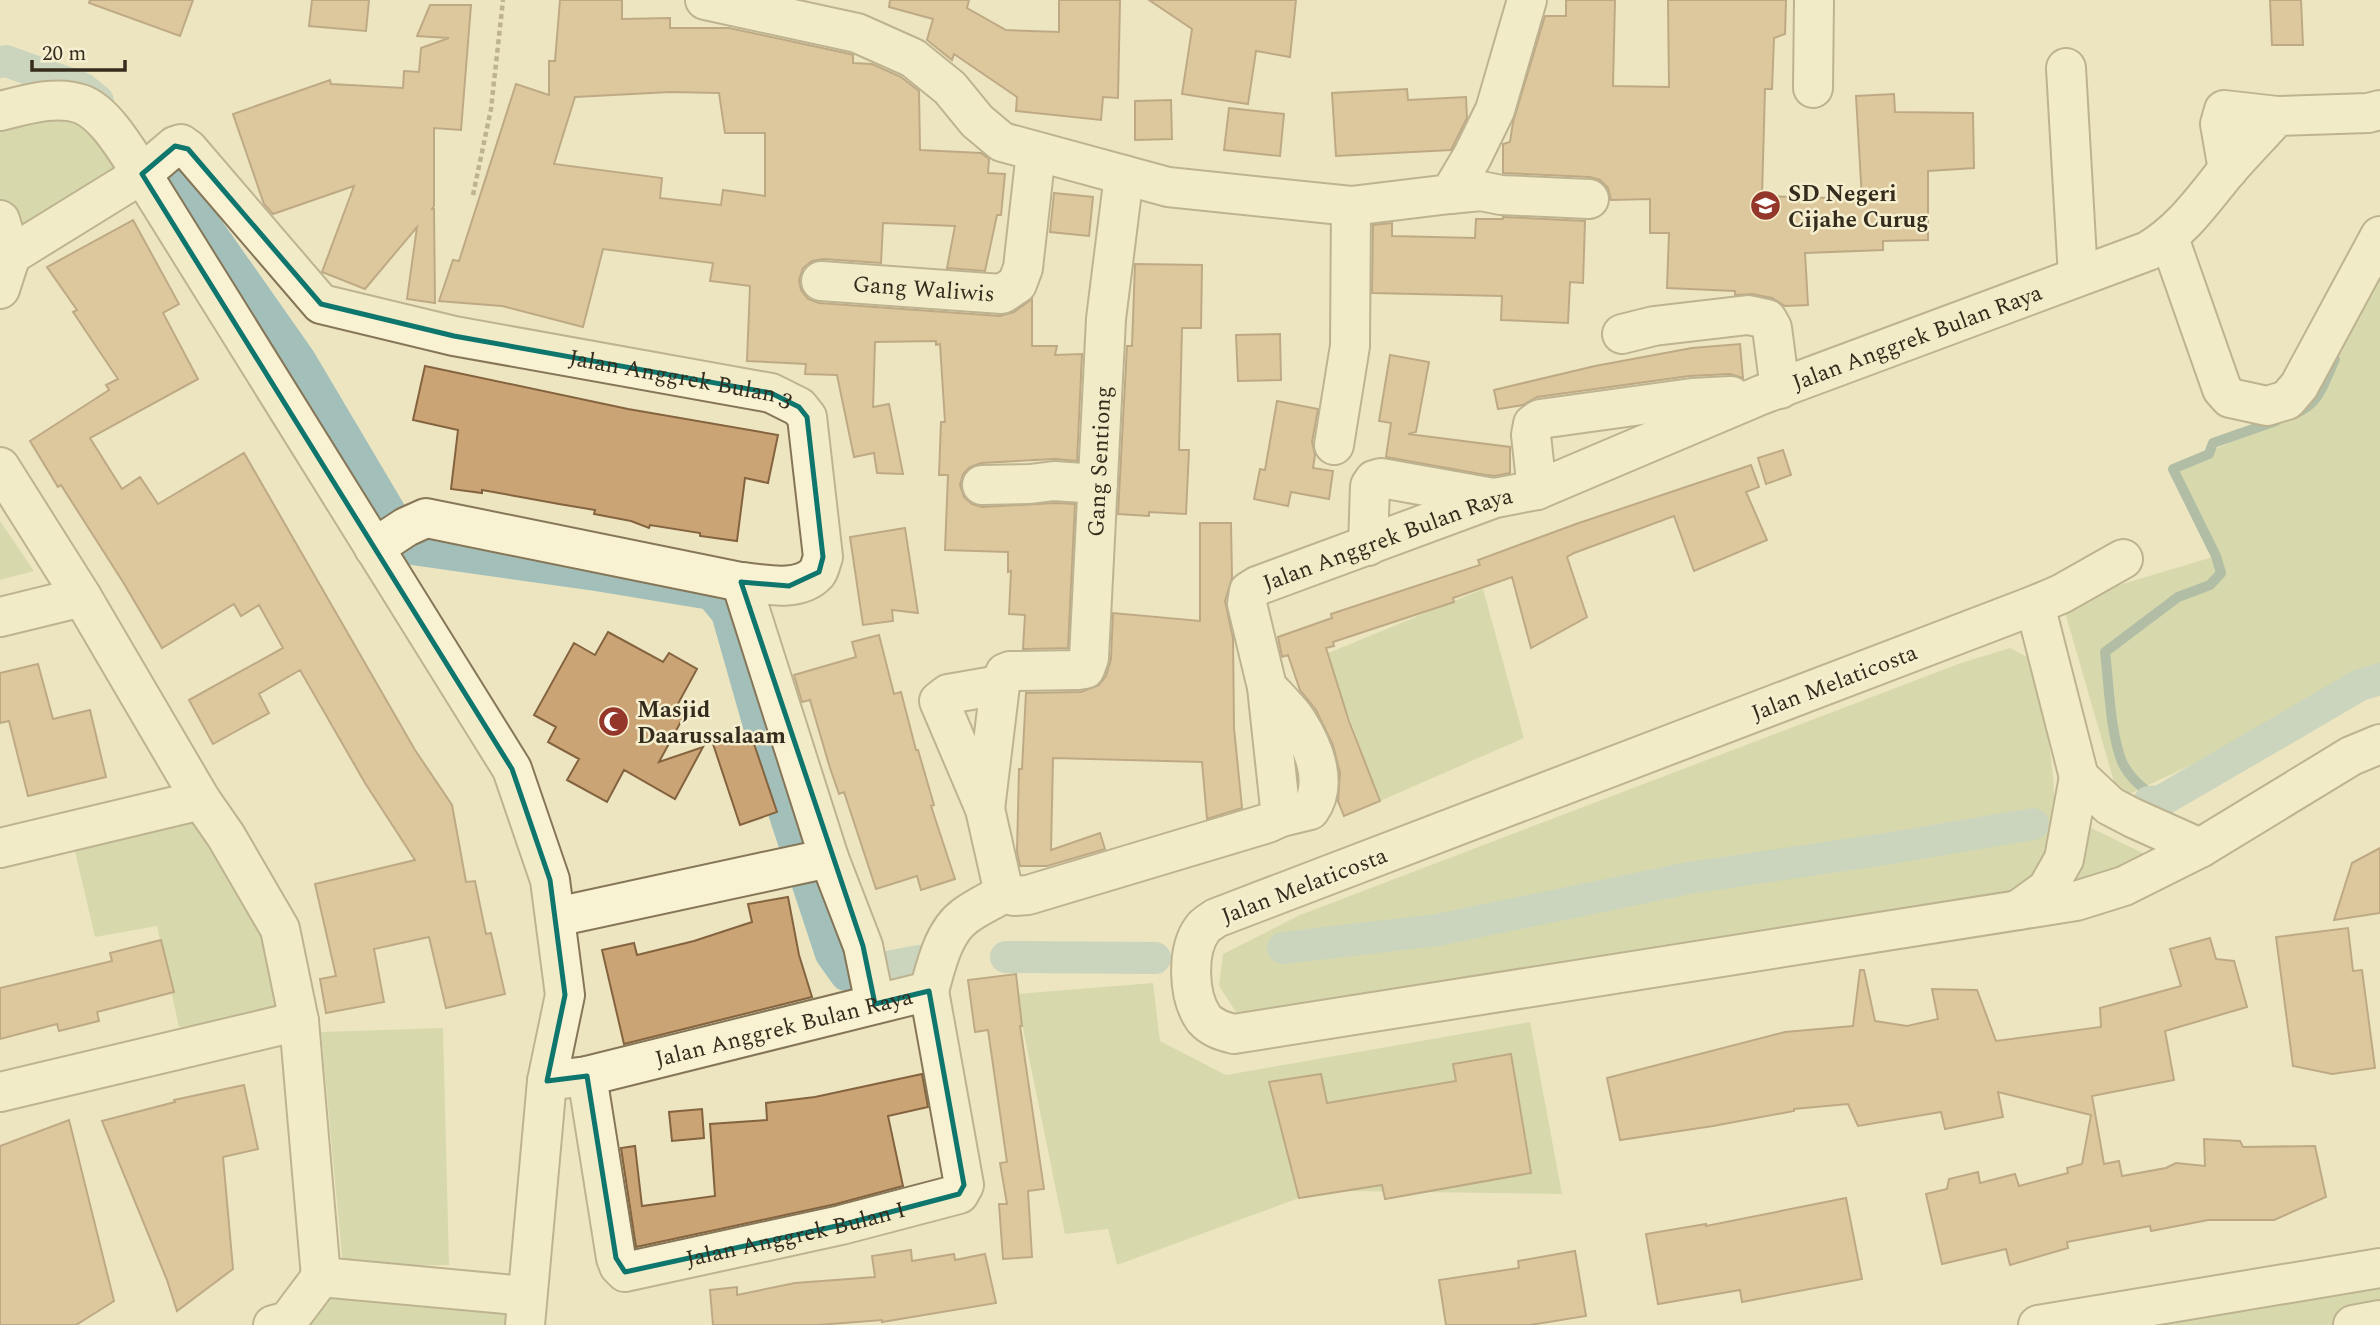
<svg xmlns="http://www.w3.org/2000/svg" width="2380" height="1325" font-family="Spectral,serif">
<rect width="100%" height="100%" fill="#ede5c0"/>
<path fill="#bdcb94" d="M61 101 142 174 11 255 0 220V111Z
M2380 275V682L2360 685 2119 799 2062 602 2216 556 2173 469 2315 402Z
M0 521 34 571 0 580Z
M1483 589 1524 738 1380 801 1326 654Z
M2010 648 2031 659C2044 716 2069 812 2043 866 2039 875 2029 883 2022 891L1238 1015 1219 986 1223 954 1300 915 1961 663Z
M201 800 226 836 299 1021 179 1027 157 926 95 937 70 830Z
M2091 828 2147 855 2094 879 2072 881 2085 854Z
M1153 983 1160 1041 1226 1075 1530 1022 1562 1194 1347 1191 1299 1198 1117 1265 1108 1229 1065 1234 1016 994Z
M443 1028 449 1265 343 1267 321 1032Z
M2380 1268V1320L2353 1325H2036Z
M321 1277 526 1296 525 1325H291Z"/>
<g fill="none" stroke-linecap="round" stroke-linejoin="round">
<path stroke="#6a8d88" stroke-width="10" d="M2294 414C2320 405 2324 382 2335 359
M2161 801C2145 791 2130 779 2122 762 2110 732 2109 684 2105 652L2178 597 2210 585 2221 573 2216 556 2173 469 2209 454 2213 443 2276 421"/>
<path stroke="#a3bfba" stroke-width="32" d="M0 62 6 61 82 88 98 101
M154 157 180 189 300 360 412 549 596 575 711 594 727 613 781 803 831 954 846 975 919 961
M2149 802 2161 801 2360 685 2380 679
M1283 948 1437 930 1689 878 1879 850 2033 824
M1006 957 1155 958"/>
</g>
<path fill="#cba476" stroke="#84633f" stroke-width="2" fill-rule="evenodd" d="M90 0H193L180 36 89 3Z
M312 0H369L366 31 309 26Z
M560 0H622V19L670 18V28H729L850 54 853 55V63L872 64 901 77 919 91 920 150 981 153 989 159 988 173 1005 174 1001 215H997L985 271 947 268 955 226 883 223 881 263 823 259 812 261 803 268 799 280 801 290 808 299 819 303 1000 316 1014 312 1032 299V346H1057L1055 355 1082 354 1077 461 1055 459 981 463 970 467 963 474 960 485 964 497 972 504 982 507 1055 503 1075 504 1068 648 1023 649 1025 615 1009 614 1011 571 1008 572V552L945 550 948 475H939L941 422H945L940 344 936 345V341L875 342 873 407 889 404 903 474 877 473 874 453 854 457 837 375 805 374 806 364 747 361 750 286 710 281 713 263 603 249 583 327 502 306 439 301 453 260 459 261 516 84 549 95V61H555ZM670 92 719 93 725 133H765V196L723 190 721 205 660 198 662 178 554 164 575 97Z
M890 0H969L967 8 1006 30 1059 32V0H1120L1118 98 1103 97 1101 120 1016 111 1017 97 954 54 952 60 927 40 933 19 889 7Z
M1149 0H1296L1290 57 1256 51 1248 104 1182 94 1192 29Z
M1566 0H1615L1613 86 1669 87 1668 0H1786L1785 34 1774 38 1772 89H1765L1762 196 1862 199 1856 96 1894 94 1895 112 1973 113 1974 168 1928 171V240L1883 241V250L1805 253 1808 305 1785 306 1772 298 1752 294 1735 295V291L1667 288 1669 233H1650V199L1611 200 1608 188 1600 180 1590 177 1503 173V144L1510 142 1513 122 1545 16H1566Z
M2270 0H2301L2303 45H2272Z
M430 5H471L461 130 434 128V206L432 209H434L435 303 407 299 417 227 365 289 322 272 354 186 273 214 264 204 233 114 330 80 331 84 403 88 404 71 419 72 421 48 449 38 417 36Z
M1407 89 1408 100 1466 97 1467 118 1451 150 1336 156 1332 93Z
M1171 100 1172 139 1135 140V101Z
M1229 108 1284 114 1280 156 1224 150Z
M1054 193 1093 197 1089 236 1050 232Z
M1503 217 1585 221 1583 283 1570 282 1568 323 1501 320 1502 296 1372 293 1373 225 1392 223V236L1475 238 1476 219H1503Z
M133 220 179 304 163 313 198 379 90 438 122 489 140 477 158 504 244 453 415 750 452 805 466 882 475 881 486 934 491 933 505 994 446 1008 429 937 374 949 384 1002 326 1013 320 979 336 976 315 884 415 860 365 783 300 670 259 694 269 713 213 744 189 700 283 648 259 605 241 616 234 604 162 648 123 582 61 485 58 487 30 441 109 390 106 385 118 379 73 312 77 310 47 267Z
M1135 264 1202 265 1201 328H1182L1179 450H1189L1186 514 1149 512V516L1118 514 1127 346H1132Z
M1280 334 1281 380 1238 381 1236 335Z
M1740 344 1743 378 1730 374 1689 376 1537 397 1523 405 1498 409 1494 390 1595 366 1692 348Z
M1390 355 1429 362 1416 432 1408 434 1510 447V473L1495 476 1486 475 1386 457 1391 423 1379 421Z
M425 366 628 409 778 435 768 483 745 478 737 541 700 536V533L650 525 649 528 631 521 594 514 595 510 559 504 482 490V493L451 489 458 430 413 420Z
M1277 401 1318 409 1312 442 1315 455 1313 468 1333 471 1329 499 1291 492 1288 506 1254 499 1260 469 1265 470Z
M1783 450 1791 475 1766 484 1758 458Z
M1751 465 1759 487 1746 492 1767 540 1694 571 1674 516 1574 553 1567 557 1587 617 1531 648 1512 577 1453 598 1454 602 1333 642 1334 646 1326 648 1349 721 1380 801 1344 816 1338 801 1340 773 1333 745 1316 710 1300 690 1288 655 1282 657 1278 637 1332 618 1331 614 1480 565 1478 560 1576 524Z
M1200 523H1231L1232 578 1225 601 1233 638 1234 728 1242 808 1207 819 1202 762 1053 758 1051 850 1100 833 1105 849 1047 866H1020L1017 852 1019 769H1022L1026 693 1081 692 1099 685 1106 676 1111 659 1113 613 1200 621Z
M905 528 918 613 892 610 893 621 863 625 850 537Z
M608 632 663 662 669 653 697 669 674 711 684 716 659 762 703 747 675 799 624 770 607 802 567 780 579 759 548 742 556 727 534 715 574 643 595 655Z
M879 635 894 694 901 692 916 750H918L934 805 931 806 955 879 921 890 917 876 876 889 844 792 839 794 830 768 810 700 802 702 794 675 856 657 852 642Z
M38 664 53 719 90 710 106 777 28 796 9 721 0 723V673Z
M750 732 777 812 740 825 713 744Z
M2380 848V913L2334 920 2352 863Z
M788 897 799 955 812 997 624 1044 602 950 634 943 637 955 694 941 752 922 748 904Z
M2348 928 2353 971 2362 970 2375 1068 2332 1074 2293 1066 2276 937Z
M2210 938 2216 959 2234 961 2247 1007 2165 1031 2174 1080 2092 1096 2104 1164 2119 1161 2122 1176 2166 1168 2176 1163 2205 1166 2204 1139 2240 1141 2243 1147 2315 1146 2326 1197 2274 1220H2208L2151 1231 2150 1226 2067 1242 2068 1248 2010 1265 2006 1249 1942 1264 1926 1194 1947 1189 1949 1179 1978 1172 1980 1183 2015 1174 2019 1186 2068 1173 2067 1168 2082 1164 2091 1115 1998 1092 2003 1117 1945 1129 1941 1112 1858 1126 1848 1104 1794 1109V1111L1713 1126 1620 1140 1607 1078 1785 1032 1853 1026 1860 970H1864L1875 1021 1907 1026 1938 1019 1932 989 1977 990 1996 1041 2101 1027 2100 1008 2181 986 2170 949Z
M161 940 174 992 97 1012 99 1021 59 1031 57 1024 0 1039V988L112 961 110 953Z
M1016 974 1022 1026H1020L1044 1189 1028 1191 1032 1257 1003 1259 999 1204H1007L1000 1163 1007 1162 988 1030 975 1032 968 980Z
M1511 1054 1531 1173 1385 1199 1382 1185 1299 1198 1269 1082 1321 1074 1327 1103 1456 1081 1453 1064Z
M922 1074 928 1107 888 1116 903 1186 836 1204 636 1247 621 1148 635 1146 642 1206 715 1196 710 1124 767 1120 766 1103 815 1097Z
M244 1085 258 1149 223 1157 233 1269 177 1311 167 1280 102 1121 175 1102 174 1100Z
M702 1109 704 1138 672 1141 669 1112Z
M69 1120 114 1301 76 1325H0V1146Z
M1846 1198 1862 1279 1742 1302 1740 1290 1658 1304 1646 1234 1706 1224V1226Z
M911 1250 912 1261 954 1254 955 1260 985 1254 996 1303 882 1322V1320L818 1325H713L710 1290 737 1287V1295L795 1283 875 1277 872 1256Z
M1575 1251 1586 1316 1530 1325H1446L1439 1280 1519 1268 1518 1261Z"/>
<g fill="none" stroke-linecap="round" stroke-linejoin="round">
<defs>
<g id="minor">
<path d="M705 0 857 33 913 58 950 88 977 121 1002 142 1168 187 1351 206 1450 194 1472 157 1495 110 1527 0"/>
<path d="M2066 68 2078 276"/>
<path d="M1813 88 1814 0"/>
<path d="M0 111C25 105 56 95 81 104 106 113 128 153 142 174L512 769 550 880 565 995 547 1081 525 1325"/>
<path d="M2228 170 2220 124 2224 110 2277 116"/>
<path d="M1450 194 1481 191 1501 195 1589 199"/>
<path d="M0 220 11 255 0 289"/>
<path d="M2169 238 2222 389 2230 398 2267 406 2287 400 2299 386 2380 236"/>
<path id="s1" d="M11 255 142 174 175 146 181 144 188 149 321 304 454 336 771 393 799 407 807 417 823 557C821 562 820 569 817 573 799 593 763 584 741 582L426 518 406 527 374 548"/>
<path id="s2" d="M821 281 1002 294 1017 284 1023 268 1036 152"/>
<path d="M1622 334 1654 326 1748 315 1767 319 1772 328 1780 389"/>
<path d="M1334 445 1350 346 1351 206"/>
<path d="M0 467 82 597 201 800 226 836 280 929 299 1021 321 1277"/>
<path d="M982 485 1030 484 1054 481 1098 484"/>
<path d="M1537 490 1531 435 1533 424 1540 419 1692 398 1731 396"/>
<path d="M1368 546 1370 486 1374 480 1381 478 1493 498"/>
<path d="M2123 559 2061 594 2035 605 1216 918C1212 921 1206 924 1203 928 1186 950 1188 997 1204 1019 1212 1028 1222 1031 1234 1034L2076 901 2124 886 2200 848 2351 756 2380 744"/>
<path d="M741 582 829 858 863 946 875 1004"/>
<path d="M2035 605 2079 777"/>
<path d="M0 617 82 597"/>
<path d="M1000 685 948 694 939 701 985 809 1004 893"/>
<path d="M1267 687C1277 698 1289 709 1297 721 1313 746 1329 783 1310 810L1281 817"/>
<path id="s3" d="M985 809 1000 685 1005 673 1010 671 1078 670 1085 669 1089 658 1106 319 1124 175"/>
<path d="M0 848 201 800"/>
<path d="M2018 910 2047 889 2064 859 2079 777 2110 806 2133 818 2200 848"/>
<path d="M556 917 829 858"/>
<path id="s4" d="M587 1076 616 1258 619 1266 625 1272 841 1225 959 1194 964 1185 929 991"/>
<path id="s5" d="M547 1081 587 1076 929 991C936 966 943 932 965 916 977 907 991 901 1004 893L1014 896 1028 895 1268 823 1281 817 1267 687 1247 604 1249 591 1257 586 1495 498 1537 490 1761 395 2148 251C2182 230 2200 204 2225 173 2242 153 2260 135 2277 116L2368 113 2380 110"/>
<path d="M0 1092 299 1021"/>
<path d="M273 1325 288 1321 321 1277 526 1296"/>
<path d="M2038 1325 2380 1268"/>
<path d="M2353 1325 2380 1320"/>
</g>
</defs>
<use href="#minor" stroke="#867658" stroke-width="42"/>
<path stroke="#867658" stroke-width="4.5" stroke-dasharray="5 3.5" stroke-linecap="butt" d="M473 195 491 109 503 0"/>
<use href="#minor" stroke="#f8f2d3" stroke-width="38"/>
</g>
<path d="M0 0H2380V1325H0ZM175 146 188 149 321 304 454 336 771 393 799 407 807 417 823 557 819 572 789 586 741 582 863 946 875 1004 929 991 964 1185 959 1194 841 1225 625 1272 616 1258 587 1076 547 1081 565 995 550 880 512 769 142 174Z" fill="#ede5c0" fill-opacity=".55" fill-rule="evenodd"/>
<path fill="none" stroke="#0f766e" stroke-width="5" stroke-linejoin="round" d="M175 146 188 149 321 304 454 336 771 393 799 407 807 417 823 557 819 572 789 586 741 582 863 946 875 1004 929 991 964 1185 959 1194 841 1225 625 1272 616 1258 587 1076 547 1081 565 995 550 880 512 769 142 174Z"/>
<defs>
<symbol id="school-disc" viewBox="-11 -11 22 22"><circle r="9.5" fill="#943629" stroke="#f5efcf"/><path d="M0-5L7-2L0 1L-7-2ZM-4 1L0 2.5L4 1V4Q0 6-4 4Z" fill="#fff"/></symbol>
<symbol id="mosque-disc" viewBox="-11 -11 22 22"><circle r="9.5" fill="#943629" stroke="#f5efcf"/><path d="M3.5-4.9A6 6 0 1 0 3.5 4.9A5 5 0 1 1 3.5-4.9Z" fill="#fff"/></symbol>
</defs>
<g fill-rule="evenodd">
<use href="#school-disc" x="1748" y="188" width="35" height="35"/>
<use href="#mosque-disc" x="596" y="704" width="35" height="35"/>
</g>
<g text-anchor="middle" stroke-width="5" stroke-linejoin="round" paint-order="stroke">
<g font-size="23" font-weight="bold" fill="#352c1d" stroke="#f5efcf" text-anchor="start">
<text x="1788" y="201">SD Negeri<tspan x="1788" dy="26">Cijahe Curug</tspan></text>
<text x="637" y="717">Masjid<tspan x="637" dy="26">Daarussalaam</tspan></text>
</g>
<g font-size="23" fill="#352c1d" stroke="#f5efcf">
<text dy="8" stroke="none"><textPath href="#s2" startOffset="103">Gang Waliwis</textPath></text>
<text dy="8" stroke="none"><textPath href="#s5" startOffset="1757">Jalan Anggrek Bulan Raya</textPath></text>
<text dy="8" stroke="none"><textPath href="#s1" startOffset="784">Jalan Anggrek Bulan 3</textPath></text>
<text dy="8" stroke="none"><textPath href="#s3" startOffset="427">Gang Sentiong</textPath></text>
<text dy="8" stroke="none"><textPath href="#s5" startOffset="1190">Jalan Anggrek Bulan Raya</textPath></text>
<text transform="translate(1834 682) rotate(-21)" y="8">Jalan Melaticosta</text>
<text transform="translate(1304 885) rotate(-21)" y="8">Jalan Melaticosta</text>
<text dy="8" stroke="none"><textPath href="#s5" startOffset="243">Jalan Anggrek Bulan Raya</textPath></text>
<text dy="8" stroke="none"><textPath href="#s4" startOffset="376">Jalan Anggrek Bulan I</textPath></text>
</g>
</g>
<path d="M32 60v10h93v-10" fill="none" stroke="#352c1d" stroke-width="3.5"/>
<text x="42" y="60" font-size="21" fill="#352c1d" stroke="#f5efcf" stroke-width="5" paint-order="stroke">20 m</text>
</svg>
